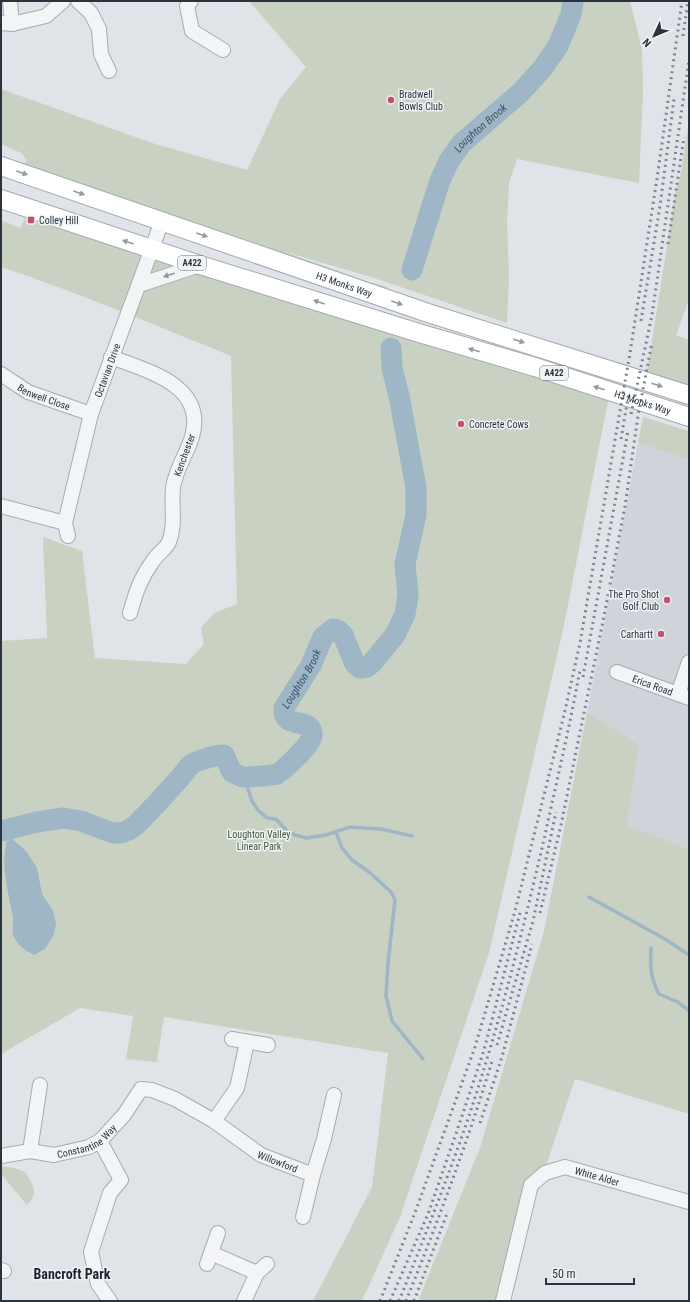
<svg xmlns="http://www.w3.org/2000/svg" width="690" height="1302" font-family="'Roboto Condensed',sans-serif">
<rect width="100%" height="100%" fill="#e0e4e8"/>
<path fill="#ced4d9" d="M638 443 689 460V849L627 825 639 745 587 712Z"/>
<path fill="#c8d1c2" d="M249 1H630L642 49 643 91 639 183 517 159 509 183 507 223 509 274 507 323 371 277 282 251 369 282 388 287 385 296 42 180 25 164 26 159 21 153 1 144V89L152 143 247 170 280 99 306 67Z
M689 120V300L676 335 689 340V385L647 372 676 189 681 173Z
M30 209 610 391 564 625 489 953 400 1217 362 1301H313L372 1187 388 1053 164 1017 157 1062 126 1059 133 1016 80 1008 1 1054V641L47 638 43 537 82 551 95 658 186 664 204 644 201 628 214 613 237 604 231 356C155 325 79 293 1 267V220L20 228Z
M643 417 689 431V460L638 443Z
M587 712 639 745 627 825 689 849V1114L575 1079 501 1301H418L480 1148 544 931Z
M3 1166C10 1168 19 1168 25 1172 27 1174 29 1177 30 1180 36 1191 36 1196 27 1205L1 1174V1168Z"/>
<path fill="#9eb6c5" d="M12 839 26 851 37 868 42 894 53 911 56 923 54 934 45 949 34 955C25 950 19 947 14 937 11 932 14 924 13 918 9 893 0 866 7 841Z"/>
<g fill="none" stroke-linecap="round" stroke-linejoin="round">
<path stroke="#9eb6c5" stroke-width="3.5" d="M244 777 252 801 258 810 267 818 276 819 287 831 295 835 306 838 326 835 350 827 381 829 412 836
M336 832 342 848 352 860 369 872 391 892 395 900 388 963 386 996 392 1021 423 1059
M589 897 665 939 689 955
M651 948C650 966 650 977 659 994L678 1002 689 1011"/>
<g stroke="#9eb6c5" stroke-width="21">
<path id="s1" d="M412 270 440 180 449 161 462 143 521 92 542 69 558 46 563 34 571 14 573 1"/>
<path id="s2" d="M1 831 37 822 63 818 81 821 113 833H121L129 830 136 825C150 811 164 796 178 780 183 775 187 768 192 764 196 761 219 754 224 755L232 772C235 773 239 776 243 777 246 778 274 775 277 774 282 772 305 749 308 744 310 741 313 737 312 733 311 717 282 730 284 708L311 665 323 637 333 629 338 630 343 635 355 664 360 668 367 667 372 663 395 635 405 614 408 595 405 564 416 515V488L399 396 392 368 391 348"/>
</g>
<defs>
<g id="minor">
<path d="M10 1 12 24"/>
<path d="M78 1 91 13 99 29 101 54 109 71"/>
<path d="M191 1 187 6 192 31 223 50"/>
<path d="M1 23 12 24 46 16 63 1"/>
<path d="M139 285 200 265"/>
<path d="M111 357C147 371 207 385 192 437 188 450 180 463 176 476 175 480 173 484 173 488 171 507 176 524 169 542 166 549 157 554 153 561 140 579 136 592 130 613"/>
<path id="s3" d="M1 374 28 392 91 414"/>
<path d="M1 506 65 523"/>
<path id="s4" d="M68 536 65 523 91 414 162 221"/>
<path id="s5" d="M617 672 689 698"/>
<path d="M678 694 689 662"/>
<path d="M232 1039 268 1045"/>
<path d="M214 1121 237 1088 247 1042"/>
<path d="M100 1141 121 1180 110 1193 91 1252 98 1284 110 1301"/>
<path d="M30 1151 40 1085"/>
<path id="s6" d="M1 1156 30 1151 54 1155 89 1147 100 1141 124 1115 141 1089 152 1090 175 1099 214 1121 261 1155 313 1175 324 1139 334 1095"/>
<path d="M303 1217 313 1175"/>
<path d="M211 1253 257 1273"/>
<path d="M207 1264 218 1233"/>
<path d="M1 1270 4 1271"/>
<path d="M244 1301 257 1273 267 1264"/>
<path id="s7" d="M503 1301 531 1185 545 1173 565 1167 689 1202"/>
</g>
<g id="major">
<path id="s8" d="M1 166 428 313 689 395"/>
<path id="s9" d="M1 199 200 265 419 333 535 367 689 417"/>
</g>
</defs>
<use href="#minor" stroke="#a6acb2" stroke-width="16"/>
<use href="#major" stroke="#a1aab2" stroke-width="20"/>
<use href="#minor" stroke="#f2f4f6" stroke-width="14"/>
<use href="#major" stroke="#fff" stroke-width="18"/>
<path stroke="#7b8690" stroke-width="3" stroke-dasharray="2 4" stroke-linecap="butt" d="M683 36 688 1
M668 244 684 137
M641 321 660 206 674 99
M631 414 652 315 689 60
M621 439 629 392
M583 677 628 431
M540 913 561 825 605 611 625 506 638 416 652 342
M497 1045 533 921 556 812
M480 1123 502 1057 532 944
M380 1301 416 1210 475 1047 515 911 564 715 580 643 630 353 658 172 682 1
M390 1301 428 1214 461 1119 484 1050 520 913
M399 1301C423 1241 447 1180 468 1119 499 1026 523 930 545 835 557 780 570 725 580 670
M406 1301C438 1221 468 1141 493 1058
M414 1301 448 1211"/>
</g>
<defs><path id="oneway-solid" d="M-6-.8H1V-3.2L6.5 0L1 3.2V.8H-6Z"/></defs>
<g fill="#949a9e">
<use href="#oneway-solid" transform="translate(22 173) rotate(19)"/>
<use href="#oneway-solid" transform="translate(79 193) rotate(19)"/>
<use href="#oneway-solid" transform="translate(202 235) rotate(19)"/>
<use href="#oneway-solid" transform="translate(128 242) rotate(-161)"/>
<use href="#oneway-solid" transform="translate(319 302) rotate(-161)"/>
<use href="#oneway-solid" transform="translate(397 303) rotate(19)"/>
<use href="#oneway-solid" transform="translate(519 341) rotate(18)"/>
<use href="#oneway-solid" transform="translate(474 350) rotate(-164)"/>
<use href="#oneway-solid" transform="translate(657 385) rotate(18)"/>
<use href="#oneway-solid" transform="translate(599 388) rotate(-162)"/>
</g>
<use fill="#8e949a" href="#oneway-solid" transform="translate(169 275) rotate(162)"/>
<g fill="#c25071" stroke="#eff3f5" stroke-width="1.5">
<circle cx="391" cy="100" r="4"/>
<rect x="27" y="216" width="8" height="8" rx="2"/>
<circle cx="461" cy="424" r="4"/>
<circle cx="667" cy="600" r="4"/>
<circle cx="661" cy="634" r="4"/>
</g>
<g text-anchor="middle" stroke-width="3" stroke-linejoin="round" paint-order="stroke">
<g fill="#eff3f5" stroke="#656d75" stroke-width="1">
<rect x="178" y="256" width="28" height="14" rx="3"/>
<rect x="540" y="366" width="28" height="14" rx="3"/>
</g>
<g font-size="9" font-weight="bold" fill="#2a343e">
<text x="192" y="266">A422</text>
<text x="554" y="376">A422</text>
</g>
<g font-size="10" fill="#2a343e" stroke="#eff3f5" text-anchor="start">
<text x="399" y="98">Bradwell<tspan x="399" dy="12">Bowls Club</tspan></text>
<text x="39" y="224">Colley Hill</text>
<text x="469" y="428">Concrete Cows</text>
<text x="659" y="598" text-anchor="end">The Pro Shot<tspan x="659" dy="12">Golf Club</tspan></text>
<text x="653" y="638" text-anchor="end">Carhartt</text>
</g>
<g font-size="10" fill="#2a343e" stroke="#eff3f5">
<text dy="4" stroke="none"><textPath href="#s8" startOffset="363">H3 Monks Way</textPath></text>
<text dy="4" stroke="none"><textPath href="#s4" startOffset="172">Octavian Drive</textPath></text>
<text dy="4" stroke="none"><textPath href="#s3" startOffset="49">Benwell Close</textPath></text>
<text dy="4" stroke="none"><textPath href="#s9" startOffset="673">H3 Monks Way</textPath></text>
<text transform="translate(184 455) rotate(-70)" y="4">Kenchester</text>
<text dy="4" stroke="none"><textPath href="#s5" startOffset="38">Erica Road</textPath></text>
<text dy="4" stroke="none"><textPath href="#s6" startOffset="90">Constantine Way</textPath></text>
<text dy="4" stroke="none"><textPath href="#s6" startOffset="325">Willowford</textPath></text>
<text dy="4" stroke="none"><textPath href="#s7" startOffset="192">White Alder</textPath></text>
</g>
<g font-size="10" fill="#435839" stroke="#eff3f5">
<text x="259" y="838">Loughton Valley<tspan x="259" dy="12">Linear Park</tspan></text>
</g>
<g font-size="11" font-style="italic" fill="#38576e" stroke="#eff3f5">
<text dy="4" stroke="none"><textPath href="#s1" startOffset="161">Loughton Brook</textPath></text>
<text dy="4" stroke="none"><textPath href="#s2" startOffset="454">Loughton Brook</textPath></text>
</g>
<g font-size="14" font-weight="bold" fill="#1c252f" stroke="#eff3f5">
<text x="72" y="1279">Bancroft Park</text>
</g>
</g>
<rect width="690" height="1302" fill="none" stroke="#2a343e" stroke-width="4"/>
<g transform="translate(654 36) rotate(226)" stroke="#eff3f5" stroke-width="3" paint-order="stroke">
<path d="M0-3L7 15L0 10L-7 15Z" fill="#2a343e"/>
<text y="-6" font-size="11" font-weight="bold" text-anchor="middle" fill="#2a343e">N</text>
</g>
<path d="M546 1278v6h88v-6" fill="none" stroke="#2a343e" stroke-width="2"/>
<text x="552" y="1278" font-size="12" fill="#2a343e" stroke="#eff3f5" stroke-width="3" paint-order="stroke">50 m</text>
</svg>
